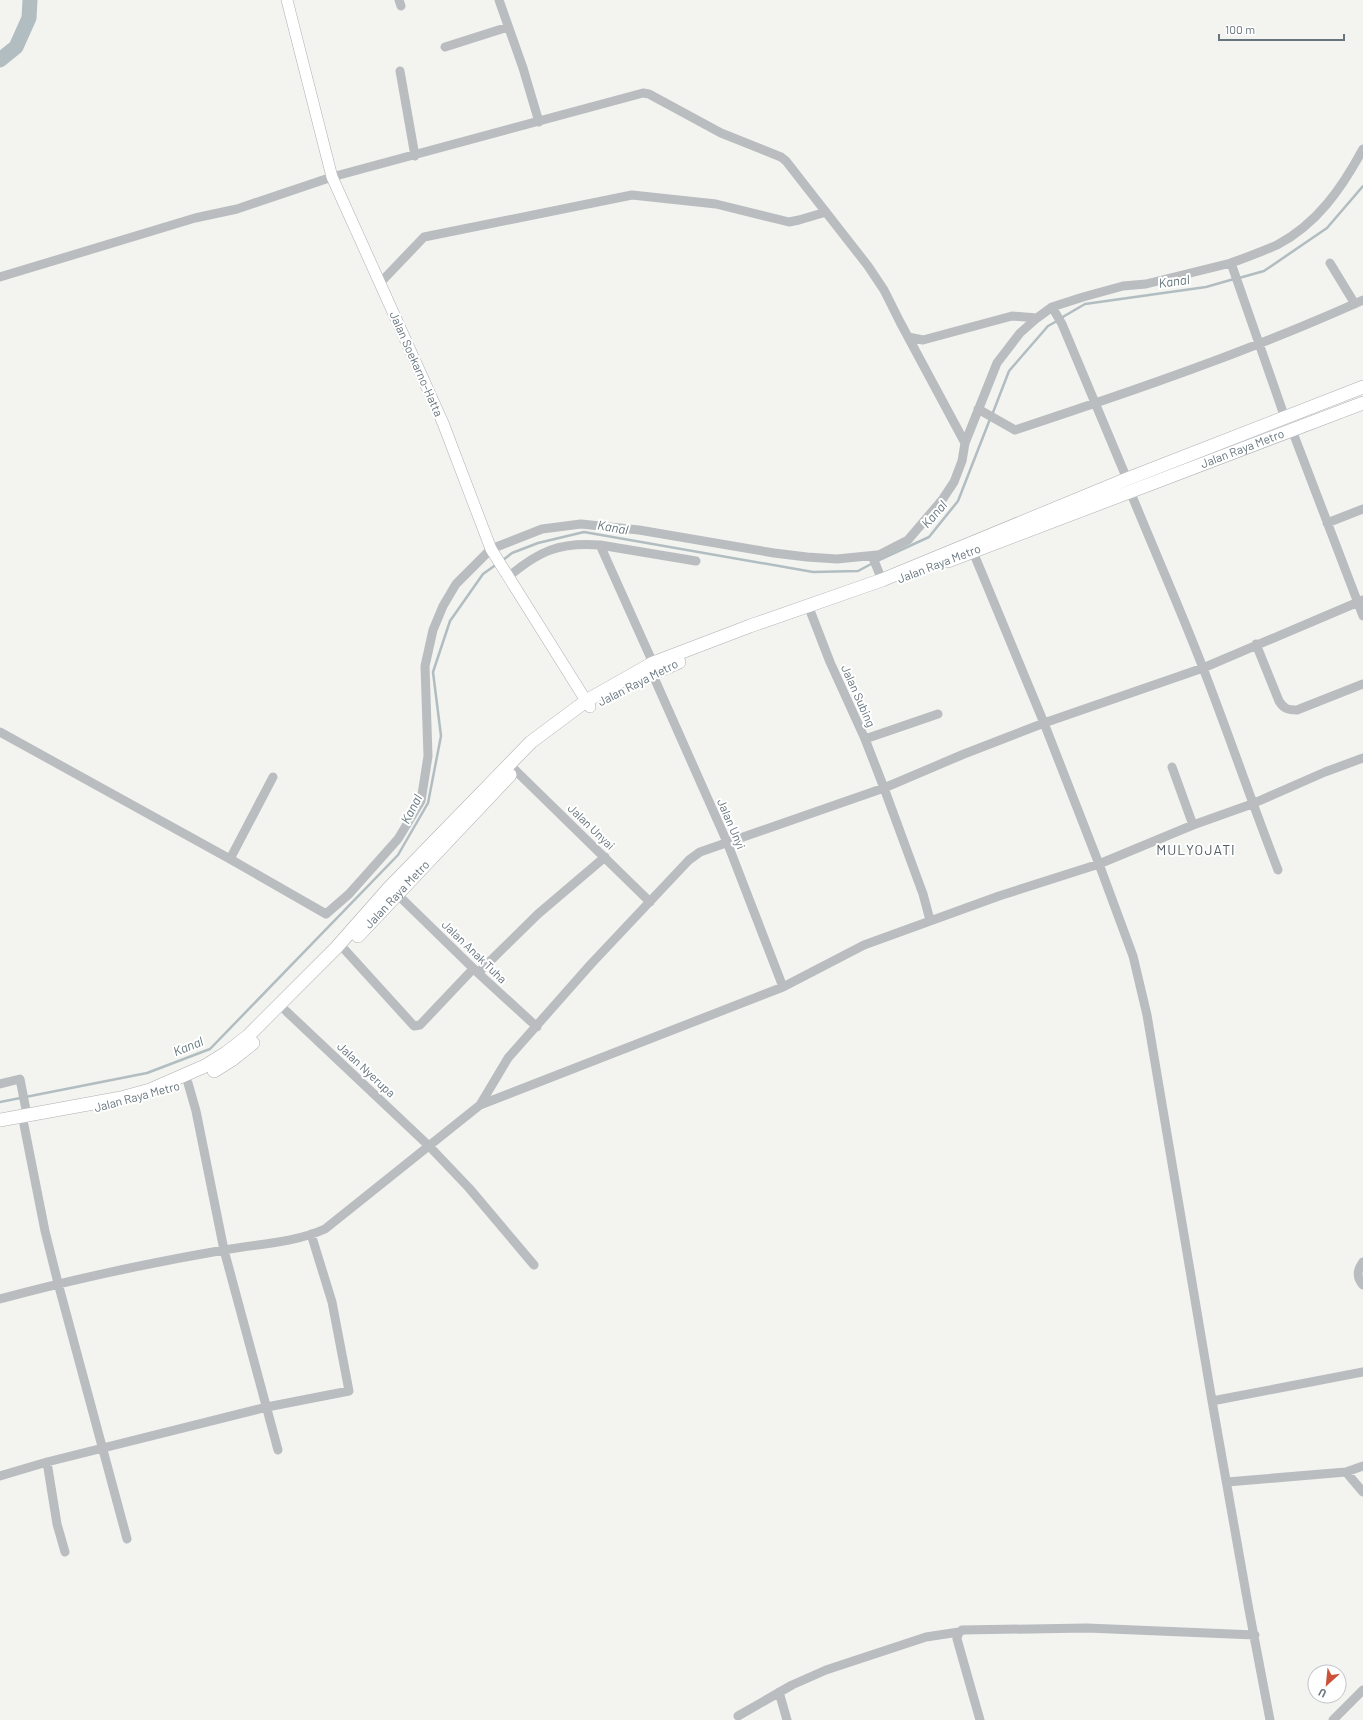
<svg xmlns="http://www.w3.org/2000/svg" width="1363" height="1720" font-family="Barlow,sans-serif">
<rect width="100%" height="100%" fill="#f3f3f0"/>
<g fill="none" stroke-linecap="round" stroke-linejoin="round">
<path stroke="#b1bdc0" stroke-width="2.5" d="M1239 278 1264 271 1327 228 1363 186
M1061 318 1085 304 1206 287 1234 279
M992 415 1009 371 1048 326 1057 321
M503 560 512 553 538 543 584 532 813 572 858 571 873 563
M877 561 929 537 958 501 990 419
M0 1102 147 1073 210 1049 398 855 428 803 441 736 433 672 450 621 483 574 497 564"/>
<path stroke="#b1bdc0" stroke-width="15" d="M0 60 16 47 29 18 30 0"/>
<defs>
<path id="major" d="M287 0 332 177 443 423 491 549 590 707"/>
<g id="highway">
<path id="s1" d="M948 561 1363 403"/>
<path d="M640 679 679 662"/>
<path id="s2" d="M358 936 510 775"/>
<path d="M214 1071 233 1059 253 1043"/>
<path d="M0 1120 121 1098 150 1090 205 1066 226 1053 248 1036 336 948 389 888 531 742 586 701 653 663 750 626 882 580 1127 479 1363 387"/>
</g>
</defs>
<use href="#major" stroke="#adb1b4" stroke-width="12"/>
<use href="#highway" stroke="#adb0b3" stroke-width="14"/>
<path stroke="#b9bdc0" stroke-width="9" d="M399 0 401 6
M499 0 523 68 539 122
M445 47 508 27
M400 71 415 156
M1231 263C1246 257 1262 252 1277 245 1317 224 1342 188 1363 149
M1330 263 1355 304
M0 277 195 218 237 209 332 177 643 93 649 94 721 133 781 157 786 161 868 266 884 290 900 322 965 443
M380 283 424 237 632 195 716 204 789 222 799 220 826 212
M1052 307 1062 324 1127 479 1130 491C1154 550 1180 608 1203 668 1229 735 1252 803 1278 870
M908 337 923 340 1012 316 1037 318
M978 409 1015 430C1133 391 1250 351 1363 300
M1292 430 1363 616
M1327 523 1363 509
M600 545 696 561
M971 547 1044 723 1099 864 1133 956 1147 1015 1212 1401 1249 1610 1270 1720
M508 577C539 551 559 542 600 545L653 663
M882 580 873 558 908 540 942 500 954 482 962 461 965 443 997 363 1020 333 1037 318 1052 307 1083 297 1123 286 1146 284 1231 263 1285 418
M811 613 830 662 865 739 884 788 923 894 930 920
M1256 644 1279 701C1284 709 1288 710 1297 710L1363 684
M652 673 727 842 783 987
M0 732 230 859
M865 739 938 714
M1172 767 1193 825
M515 770 650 902
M273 777 230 859 326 914 349 894 398 839 421 801 428 756 425 666 433 630 443 606 456 584 491 549 542 529 581 524 639 530 774 553 807 557 837 559 877 555
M397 894 478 973 537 1027
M345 950 414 1026 420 1025 473 969
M478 973 538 914 605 857
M286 1011 429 1146 469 1188 534 1265
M188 1083 196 1111 224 1250 278 1450
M0 1084 20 1079 27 1115
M480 1105 783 987 864 945 999 896 1099 864 1193 825 1252 804 1325 772 1363 758
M24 1125 45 1231 58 1283 127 1539
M1363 1262C1357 1270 1356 1277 1363 1285
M0 1299C74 1279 149 1263 224 1250 257 1244 294 1243 325 1229L480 1105 508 1058 591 964 689 860 700 852 884 788 964 754 1044 723 1203 668 1363 600
M1212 1401 1363 1372
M47 1462 57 1524 65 1552
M1346 1472 1363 1492
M0 1476 47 1462 267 1407 349 1391 332 1302 311 1234
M1227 1482 1346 1472 1363 1466
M779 1692 787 1720
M738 1716 792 1685 826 1670 926 1637 959 1632
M980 1720 957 1639 958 1634 962 1630 1087 1628 1255 1635
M1333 1720 1363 1690"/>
<use href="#major" stroke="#fff" stroke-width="11"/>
<use href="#highway" stroke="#fff" stroke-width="13"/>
</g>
<g text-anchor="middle" stroke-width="4" stroke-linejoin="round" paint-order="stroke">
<g font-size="12" fill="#66747d" stroke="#fff">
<text transform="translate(416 364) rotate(66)" y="4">Jalan Soekarno-Hatta</text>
<text dy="4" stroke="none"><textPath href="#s1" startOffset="315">Jalan Raya Metro</textPath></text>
<text transform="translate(939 564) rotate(-21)" y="4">Jalan Raya Metro</text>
<text transform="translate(638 683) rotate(-27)" y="4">Jalan Raya Metro</text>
<text transform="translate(858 696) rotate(66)" y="4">Jalan Subing</text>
<text transform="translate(731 824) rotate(67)" y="4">Jalan Unyi</text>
<text transform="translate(591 827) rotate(44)" y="4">Jalan Unyai</text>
<text dy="4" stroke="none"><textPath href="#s2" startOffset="57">Jalan Raya Metro</textPath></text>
<text transform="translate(474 952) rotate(44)" y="4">Jalan Anak Tuha</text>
<text transform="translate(366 1070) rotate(43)" y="4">Jalan Nyerupa</text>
<text transform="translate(137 1097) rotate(-15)" y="4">Jalan Raya Metro</text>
</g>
<g font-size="13" font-style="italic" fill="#62757b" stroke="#fff">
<text transform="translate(1174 281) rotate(-8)" y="5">Kanal</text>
<text transform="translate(934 514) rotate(-49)" y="5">Kanal</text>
<text transform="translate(613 527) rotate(10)" y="5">Kanal</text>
<text transform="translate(411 809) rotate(-63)" y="5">Kanal</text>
<text transform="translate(188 1046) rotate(-22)" y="5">Kanal</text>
</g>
<g font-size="14" letter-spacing="1" fill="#535d63" stroke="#fff">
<text x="1196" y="855">MULYOJATI</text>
</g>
</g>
<g transform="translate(1327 1684) rotate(207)"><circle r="19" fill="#ffffff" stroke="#c2c7cb"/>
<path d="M0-3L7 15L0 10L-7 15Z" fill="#cb5238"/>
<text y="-6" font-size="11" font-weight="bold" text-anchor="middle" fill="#66747d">U</text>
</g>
<path d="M1219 34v6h125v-6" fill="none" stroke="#66747d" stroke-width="2"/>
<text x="1225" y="34" font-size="12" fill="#66747d" stroke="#ffffff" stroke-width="3" paint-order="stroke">100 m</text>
</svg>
